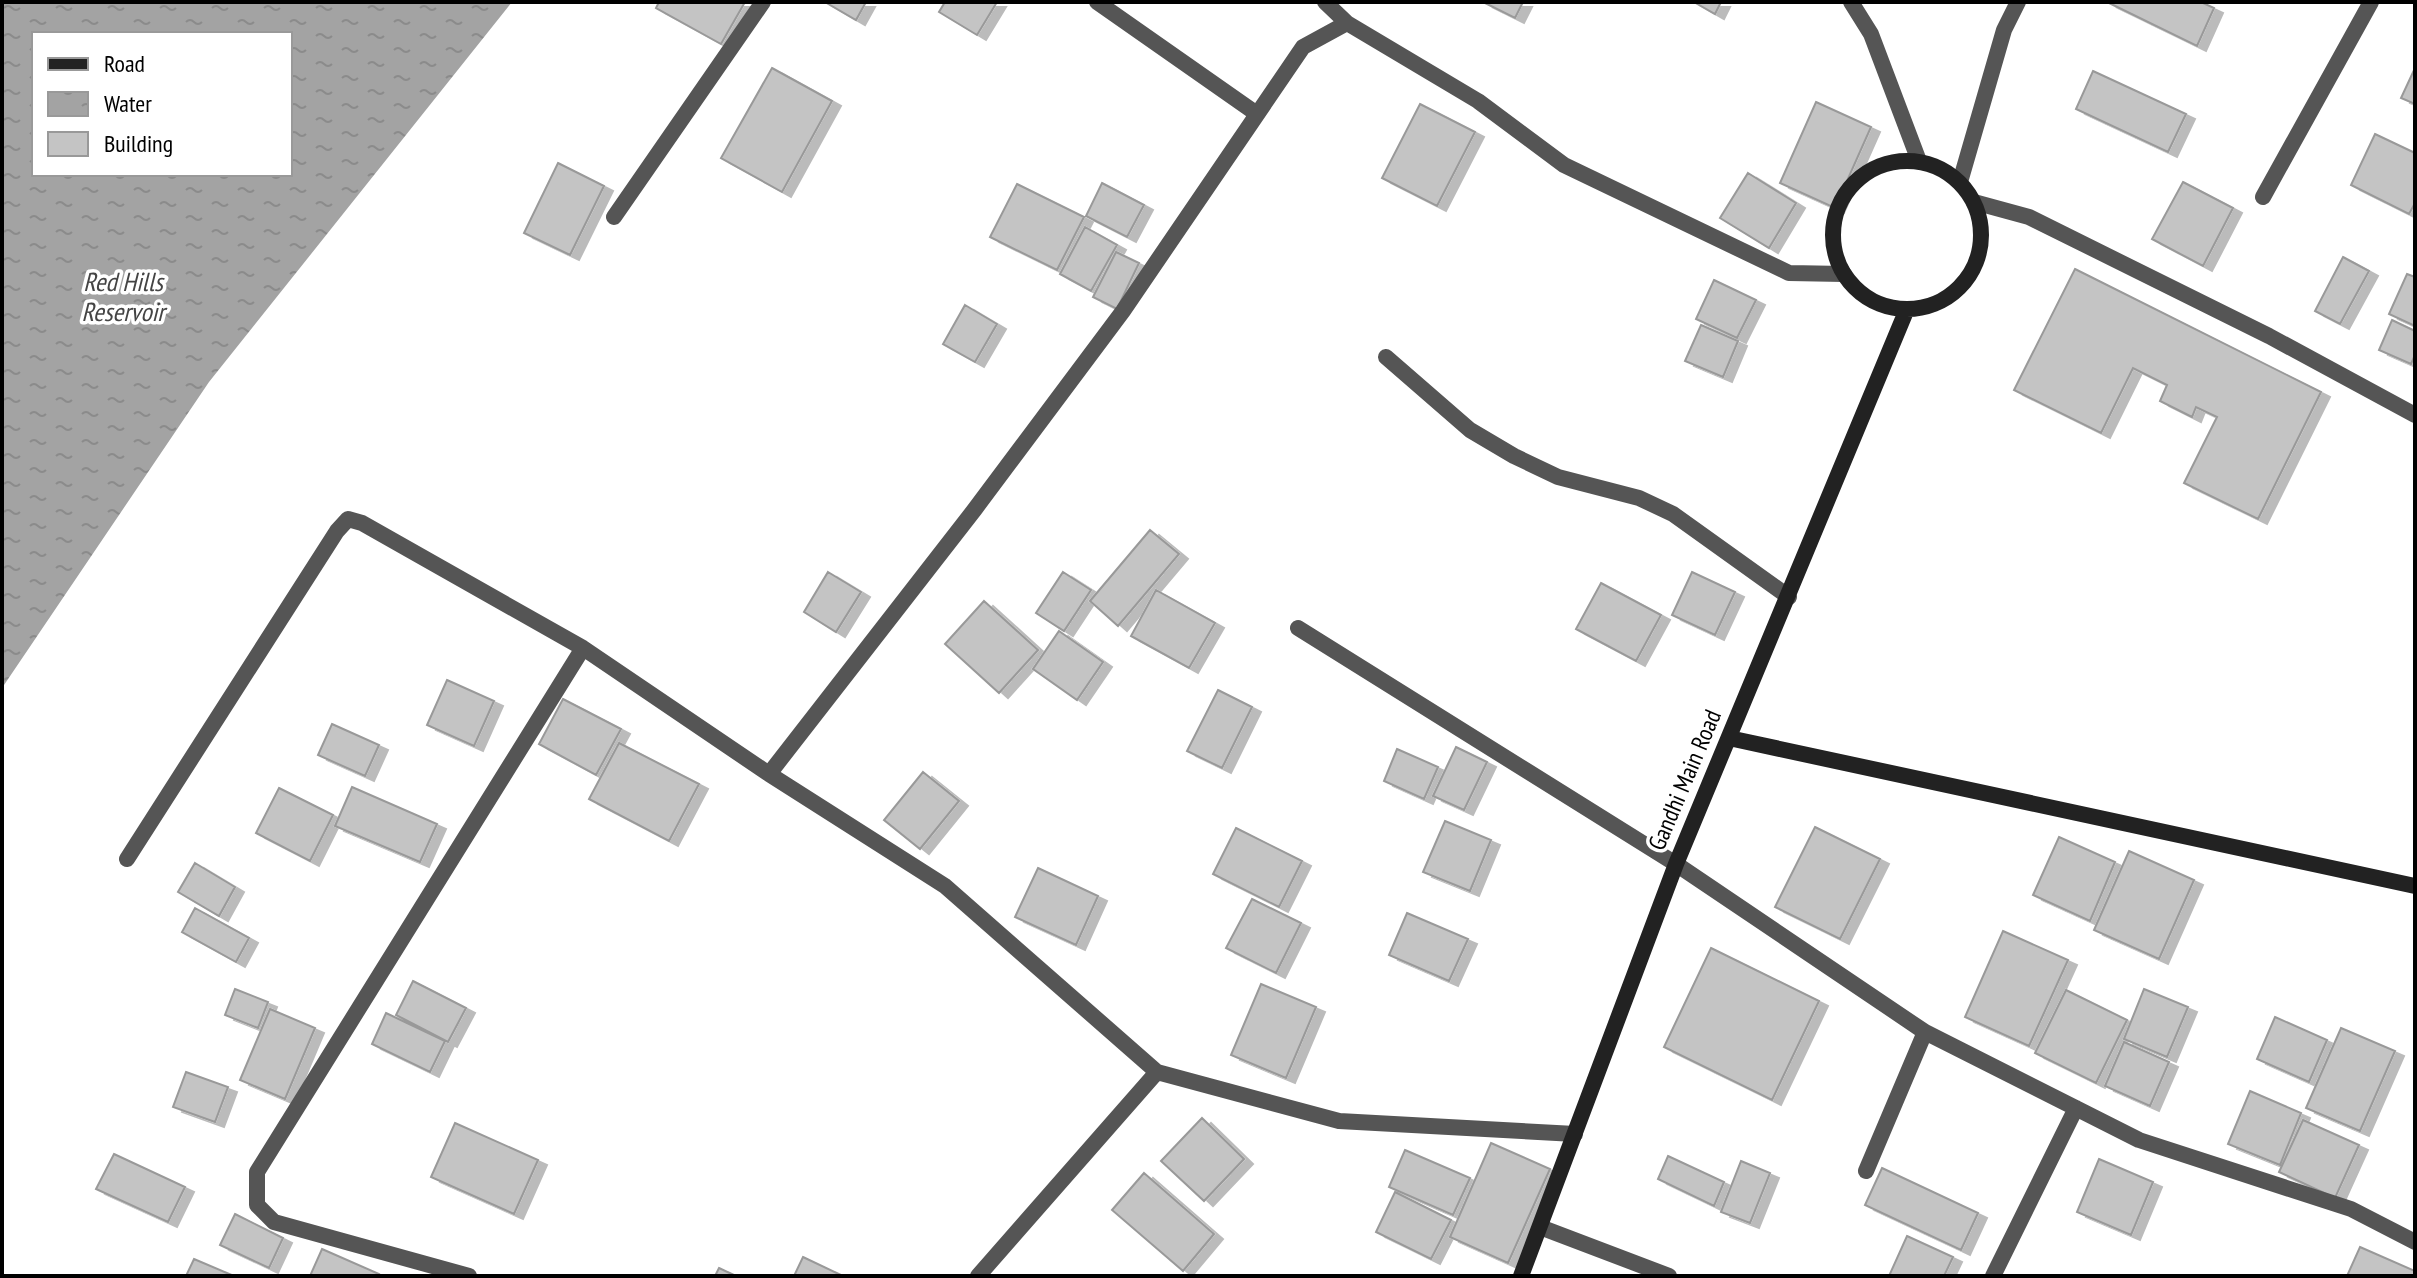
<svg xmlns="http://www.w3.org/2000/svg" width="2417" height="1278" font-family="'PT Sans Narrow',sans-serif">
<defs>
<pattern id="water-ripples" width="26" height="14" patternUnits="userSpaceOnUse" patternTransform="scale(2)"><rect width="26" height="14" fill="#a3a3a3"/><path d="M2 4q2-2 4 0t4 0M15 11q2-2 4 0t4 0" fill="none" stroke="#8b8b8b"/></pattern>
<filter id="shadow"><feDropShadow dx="9" dy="5" stdDeviation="0" flood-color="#0004"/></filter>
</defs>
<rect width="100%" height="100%" fill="#fff"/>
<path fill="url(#water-ripples)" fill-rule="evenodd" d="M2 2H512L209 382 2 688ZM34 34H290V174H34Z"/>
<path fill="#c4c4c4" stroke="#999" stroke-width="2" filter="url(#shadow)" d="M659 2H745L721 44 656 8Z
M825 2H866L856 20Z
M945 2H997L977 35 939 12Z
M1483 2H1523L1515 18Z
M1694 2H1721L1715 14Z
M2107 2H2201L2214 8 2197 46Z
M772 68 832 101 782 192 721 158Z
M2415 68V104L2401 98Z
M2093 71 2186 114 2168 152 2076 109Z
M1816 102 1871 127 1835 208 1780 183Z
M1420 104 1475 132 1437 206 1382 178Z
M2375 134 2415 153V203L2409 214 2351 185Z
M558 163 604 186 570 255 524 233Z
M1748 173 1796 203 1769 248 1720 218Z
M2183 182 2233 208 2203 266 2152 239Z
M1102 183 1144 205 1127 237 1086 216Z
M1017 184 1084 217 1057 270 990 237Z
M1085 227 1117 245 1091 291 1060 274Z
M1116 252 1139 263 1117 309 1093 297Z
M2343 257 2369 271 2340 324 2315 311Z
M2075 269 2321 392 2258 519 2184 483 2217 417 2196 407 2192 417 2160 401 2167 385 2133 368 2101 433 2014 390Z
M2407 274 2415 277V326L2389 314Z
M1714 280 1756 300 1737 338 1696 319Z
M965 305 997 324 975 362 943 344Z
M2392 320 2415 331V355L2411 364 2379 350Z
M1701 325 1738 341 1723 377 1685 361Z
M1150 530 1179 554 1118 626 1090 601Z
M828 572 861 592 836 632 804 612Z
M1063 572 1091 590 1064 631 1036 613Z
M1692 572 1735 592 1715 635 1672 615Z
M1601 583 1661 615 1636 661 1576 629Z
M1156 590 1215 623 1189 668 1131 636Z
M984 601 1038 650 999 693 945 644Z
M1059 631 1103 662 1077 700 1033 669Z
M447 680 494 701 474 746 427 725Z
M1218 690 1252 707 1222 768 1187 751Z
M563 699 621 729 596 775 539 744Z
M332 724 379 745 365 776 318 755Z
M619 743 699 784 669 841 589 799Z
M1456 747 1487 762 1464 810 1433 796Z
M1397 749 1438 767 1424 799 1384 781Z
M923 772 959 801 920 849 884 820Z
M352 787 437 824 420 862 335 826Z
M279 788 333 815 310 861 256 833Z
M1445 821 1491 840 1470 891 1423 872Z
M1815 827 1880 859 1840 939 1775 907Z
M1236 828 1302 861 1279 907 1213 874Z
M2059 837 2115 862 2090 921 2033 895Z
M2129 851 2194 880 2159 959 2094 930Z
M195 863 235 887 219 916 178 892Z
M1038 868 1098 896 1076 945 1015 917Z
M1252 899 1301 923 1276 973 1226 948Z
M195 908 249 938 236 962 182 932Z
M1407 913 1468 939 1449 981 1389 955Z
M2003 931 2068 960 2029 1046 1965 1017Z
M1711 948 1819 1001 1772 1100 1664 1047Z
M413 981 466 1008 448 1042 396 1015Z
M1261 984 1316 1007 1286 1078 1231 1055Z
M235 989 268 1002 258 1028 225 1015Z
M2144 989 2188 1007 2167 1057 2124 1039Z
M2066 990 2127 1020 2096 1083 2035 1053Z
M270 1009 315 1028 285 1099 240 1080Z
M386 1013 445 1041 430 1072 372 1044Z
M2275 1017 2327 1040 2309 1082 2257 1059Z
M2341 1028 2395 1051 2360 1131 2306 1108Z
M2124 1042 2169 1062 2150 1106 2105 1086Z
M186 1072 228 1087 215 1122 173 1107Z
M2250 1091 2301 1113 2280 1165 2228 1144Z
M1202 1118 1244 1159 1204 1201 1161 1161Z
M2303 1120 2359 1145 2335 1198 2279 1172Z
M455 1123 538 1160 514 1214 431 1177Z
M1491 1143 1550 1169 1508 1263 1450 1237Z
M1405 1150 1470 1178 1453 1215 1389 1187Z
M114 1154 185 1187 168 1222 96 1189Z
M1668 1156 1724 1182 1714 1206 1658 1179Z
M2099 1159 2153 1182 2131 1235 2077 1212Z
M1741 1161 1770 1173 1750 1223 1721 1212Z
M1882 1168 1978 1213 1961 1250 1865 1205Z
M1144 1173 1214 1234 1183 1271 1112 1210Z
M1395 1192 1451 1220 1431 1259 1376 1232Z
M235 1214 283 1238 269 1268 220 1245Z
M1907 1236 1953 1257 1944 1276H1889Z
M2360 1247 2415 1271 2414 1276H2347Z
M322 1249 379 1274 378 1276H310Z
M803 1257 843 1276H794Z
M194 1259 234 1276H186Z
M719 1268 736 1276H715Z"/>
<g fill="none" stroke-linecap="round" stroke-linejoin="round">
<path stroke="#555" stroke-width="16" d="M1097 2 1257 114
M1325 2 1347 23 1478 101 1564 165 1789 273 1844 274
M1851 2 1871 34 1919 161
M1960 182 2004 30 2018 2
M2263 197 2371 2
M1974 202 2029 217 2269 336 2415 415
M614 217 763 2
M1386 357 1470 430 1514 456 1558 477 1639 498 1673 514 1789 597
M1298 628 1676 864 1925 1032 2139 1140 2351 1209 2415 1242
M769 774 975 509 1123 311 1303 47 1347 23
M127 859 337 531 348 519 362 523 583 648 769 774 945 886 1157 1072 1339 1121 1575 1134
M1866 1171 1925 1032
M1540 1227 1669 1276
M469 1276 274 1222 257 1205V1172L583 648
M978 1276 1157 1072
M1993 1276 2076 1108"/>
<path stroke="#222" stroke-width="16" d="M1833 235a74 74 0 1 1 148 0a74 74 0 1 1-148 0Z
M1729 738 2415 886
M1521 1276 1676 864 1907 309"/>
</g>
<g text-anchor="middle" stroke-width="7" stroke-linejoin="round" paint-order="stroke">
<g font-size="24" fill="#000" stroke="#fff">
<text transform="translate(1685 780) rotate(-67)" y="8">Gandhi Main Road</text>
</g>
<g font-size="26" font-style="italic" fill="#444" stroke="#fff">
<text x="123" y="291">Red Hills<tspan x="123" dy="30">Reservoir</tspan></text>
</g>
</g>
<rect width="2417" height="1278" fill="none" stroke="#000000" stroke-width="8"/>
<rect x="32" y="32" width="260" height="144" fill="#ffffff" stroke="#999999" stroke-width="2"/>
<rect x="48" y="58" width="40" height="12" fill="#222222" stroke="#999999" stroke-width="2"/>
<text x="104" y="72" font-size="24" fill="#000000">Road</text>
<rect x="48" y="92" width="40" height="24" fill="url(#water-ripples)" stroke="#999999" stroke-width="2"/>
<text x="104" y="112" font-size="24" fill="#000000">Water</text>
<rect x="48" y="132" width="40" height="24" fill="#c4c4c4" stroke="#999999" stroke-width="2"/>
<text x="104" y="152" font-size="24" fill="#000000">Building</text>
</svg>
